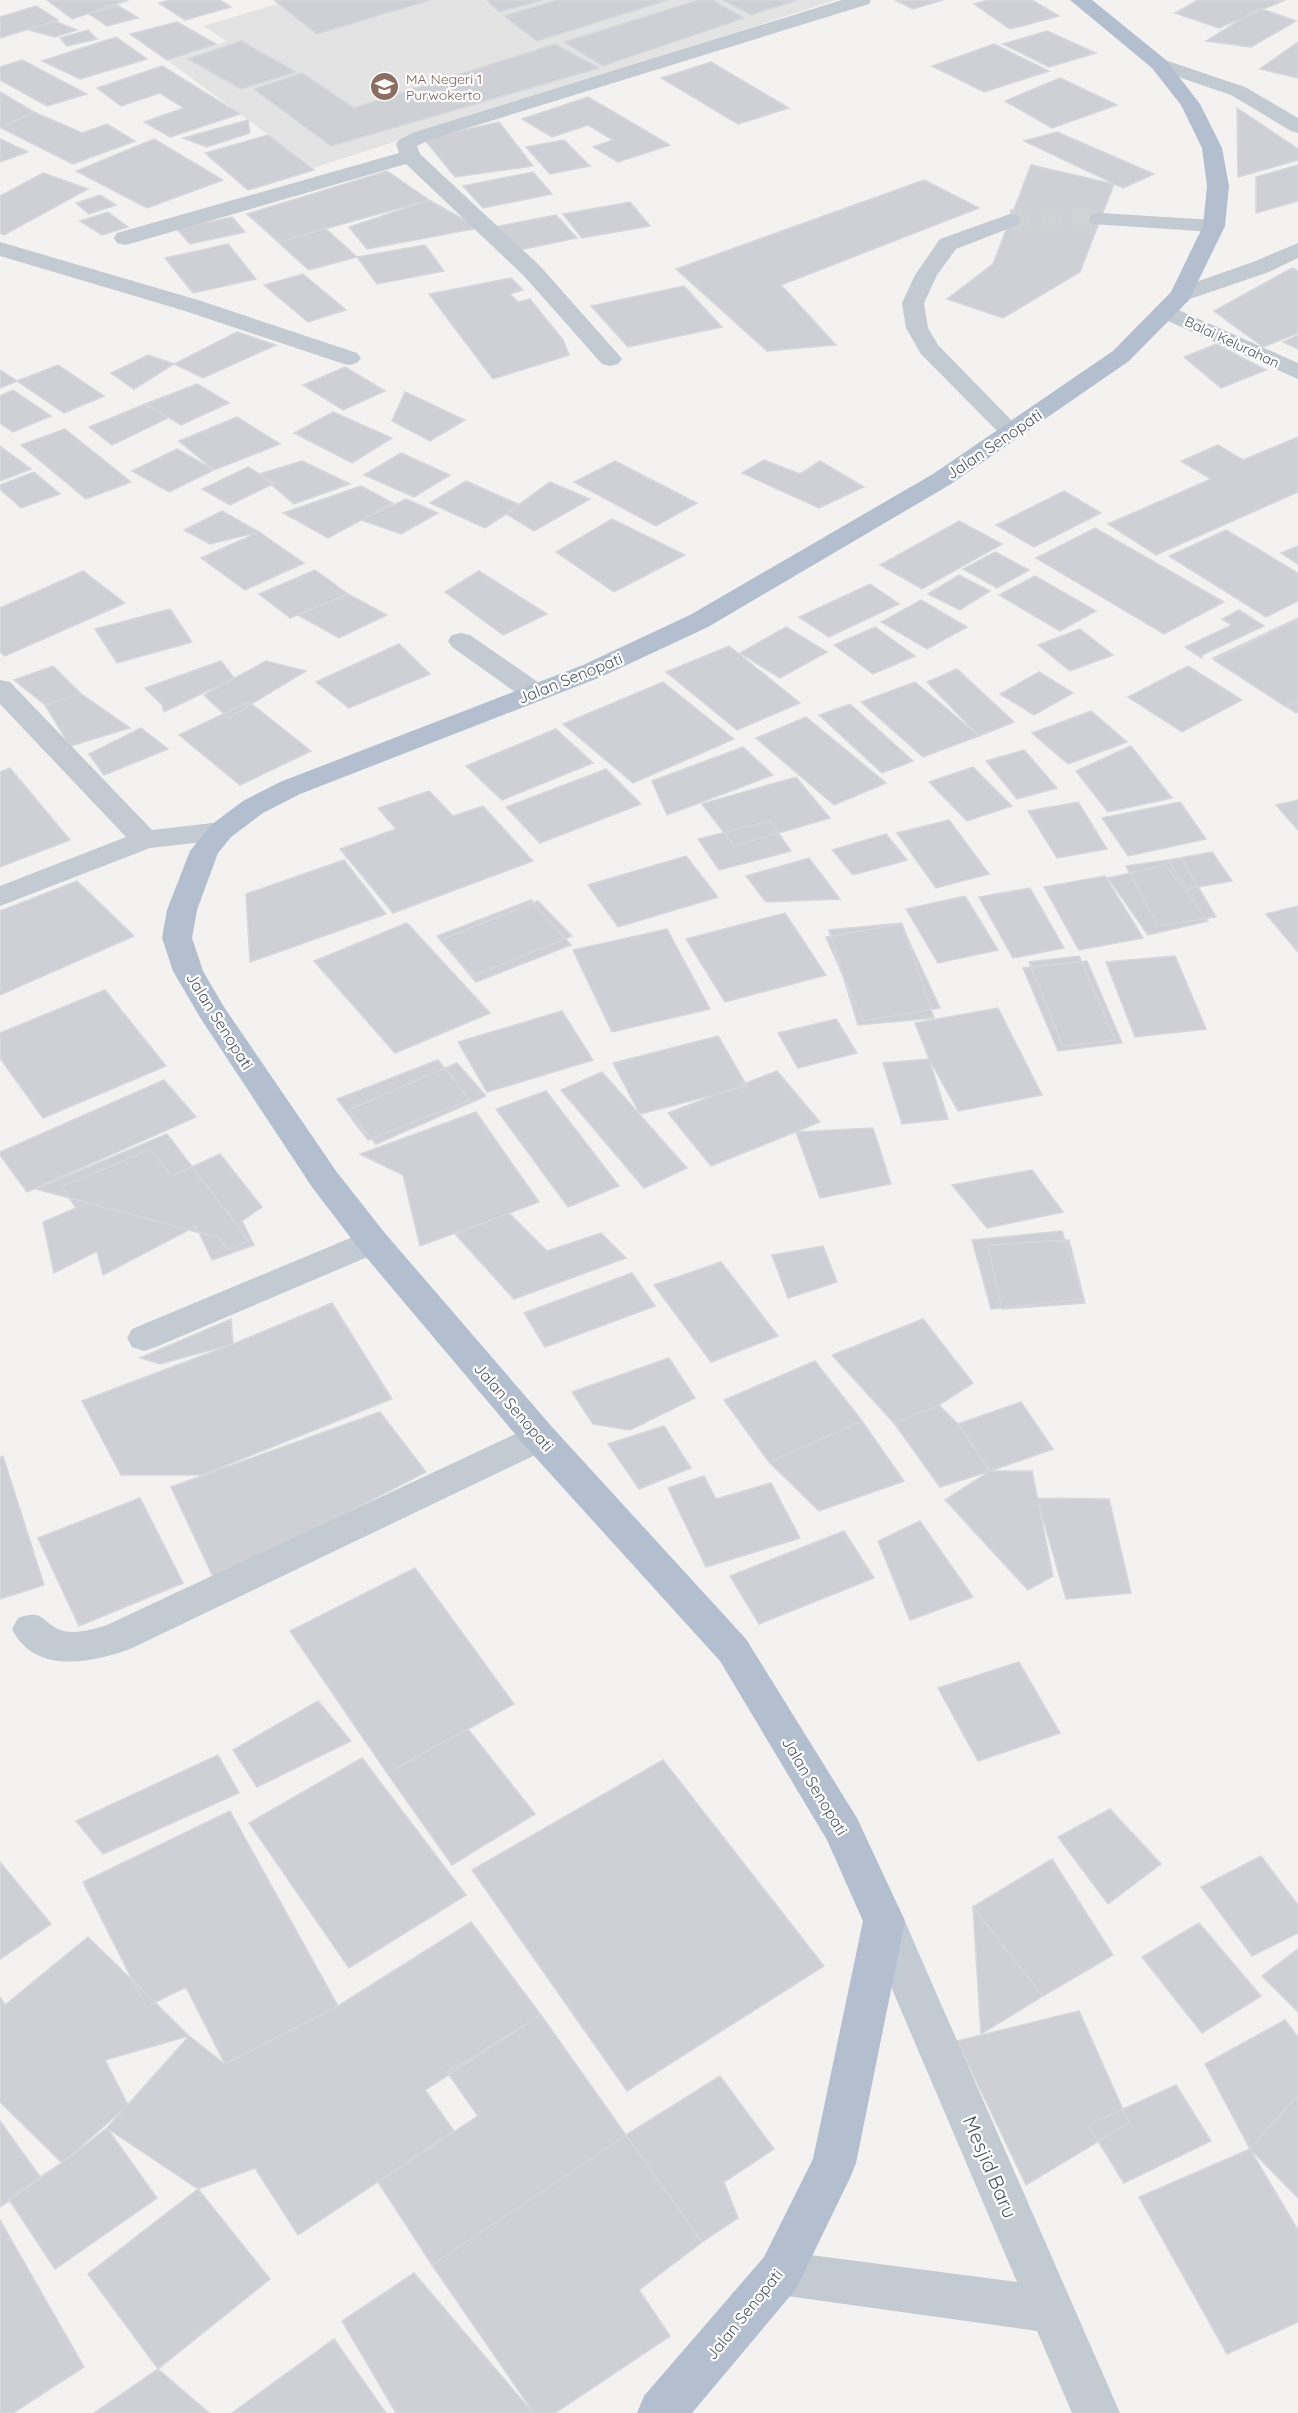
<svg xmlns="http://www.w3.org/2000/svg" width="1298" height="2413" font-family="Quicksand,sans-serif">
<rect width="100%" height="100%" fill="#f3f2f1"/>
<path fill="#e4e3e3" d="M291 0H836L313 168 167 60 227 41 203 26Z"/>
<path fill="#cfd0d5" stroke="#d6d7dc" stroke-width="1.5" d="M47 0H129L72 19Z
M171 0H220L231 7 185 20 159 3Z
M274 0H430L317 34Z
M487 0H543L499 12Z
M557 0H668L537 41 504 16Z
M699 0H712L744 18 603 66 564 42Z
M723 0H797L751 15Z
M895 0H943L913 9Z
M988 0H1032L1059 16 1010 29 974 4Z
M1198 0H1285L1219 28 1175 13Z
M117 5 138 18 107 26 89 14Z
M36 6 58 20 0 38V17Z
M1259 8 1296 21 1251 47 1206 41Z
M54 21 77 30 55 37 29 30Z
M177 22 216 44 167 60 130 34Z
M88 30 97 39 67 46 60 38Z
M1047 31 1096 53 1049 67 1003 44Z
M116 37 147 59 80 79 42 61Z
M241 41 296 72 241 89 188 59Z
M1298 42V78L1260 69Z
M555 44 599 68 331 146 254 89 302 73 354 108Z
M994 44 1049 71 984 92 932 66Z
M22 60 87 94 47 106 0 80V67Z
M711 62 789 108 738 124 661 78Z
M162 66 240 114 170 137 144 122 184 108 160 93 121 106 97 88Z
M1060 78 1117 105 1052 128 1005 101Z
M0 92 34 112 0 127Z
M588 97 670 145 618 162 593 147 613 140 588 125 552 137 522 119Z
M1237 108 1298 149V160L1238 177Z
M34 112 82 133 107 124 135 141 73 164 1 128Z
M248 120 250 133 207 147 183 138Z
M499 122 533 166 455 177 424 139Z
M1057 132 1154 174 1123 188 1024 141Z
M268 135 314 170 248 190 205 153Z
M0 139 28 152 0 162Z
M154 139 223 180 147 208 76 171Z
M564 140 590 166 550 174 526 147Z
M1031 165 1114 184 1080 272 1003 318 947 299 993 264Z
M1298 165V201L1256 213V177Z
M387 171 429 200 278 242 247 214Z
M533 172 552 194 483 208 463 186Z
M43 173 88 189 4 235 0 233V196Z
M924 180 979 208 781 285 836 345 767 351 676 269Z
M100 195 116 205 89 214 76 203Z
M429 200 479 228 367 249 349 227Z
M630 202 650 226 582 238 563 214Z
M108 212 128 227 102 235 80 221Z
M556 215 577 238 519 250 494 227Z
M232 217 245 232 190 244 177 229Z
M326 229 357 257 309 270 278 242Z
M228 244 256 279 193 293 165 258Z
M425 245 444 271 377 284 357 257Z
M1292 268 1298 271V333L1263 347 1214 311Z
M303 274 346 310 308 322 264 285Z
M511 278 523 290 510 294 518 302 530 299 563 340 569 355 493 379 429 294Z
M684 286 722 327 628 347 591 306Z
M237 332 276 345 203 378 174 364Z
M1298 335V349L1283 342Z
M1216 344 1266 370 1221 388 1184 357Z
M148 355 174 364 134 389 111 373Z
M58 365 104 396 64 413 17 381Z
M345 367 385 391 343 410 303 385Z
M0 370 17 381 0 388Z
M197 384 229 403 181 425 145 404Z
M13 390 51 416 13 432 0 423V396Z
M405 392 465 420 430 441 392 421Z
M145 404 168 418 112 445 89 427Z
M333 412 392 438 352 463 294 433Z
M237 417 280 444 214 470 179 441Z
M65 429 131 482 86 499 21 445Z
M1298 437V492L1156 555 1108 524 1211 479 1181 461 1218 445 1243 460Z
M0 446 31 469 0 481Z
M177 449 214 470 169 492 132 471Z
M401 453 450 475 414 497 364 475Z
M764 460 800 474 820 461 864 487 819 508 742 473Z
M302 461 350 484 294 504 259 474Z
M615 461 697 503 656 526 574 482Z
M248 467 275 483 230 505 202 489Z
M34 472 60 494 21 508 0 489V485Z
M466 481 520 505 485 528 430 503Z
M550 482 590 499 534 531 506 514Z
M361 486 393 503 328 538 283 513Z
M1064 491 1101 513 1034 547 996 525Z
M406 499 438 513 401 534 361 520Z
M222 511 259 532 210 544 184 530Z
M612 519 685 555 614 592 556 552Z
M959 521 1002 544 922 589 880 565Z
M1095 528 1224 602 1164 634 1036 558Z
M1226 530 1298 573V601L1266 617 1169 556Z
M259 532 304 563 245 590 201 558Z
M1298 546V564L1281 553Z
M995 552 1029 570 997 588 963 569Z
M315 570 348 594 290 618 259 594Z
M83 571 125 603 5 656 0 652V608Z
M479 571 547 614 503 635 445 592Z
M959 575 990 591 960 610 928 594Z
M1035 576 1096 611 1060 631 999 595Z
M870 584 899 604 829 637 799 617Z
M348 594 387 615 339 638 298 615Z
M921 600 967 627 927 649 881 622Z
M170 609 192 642 117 663 95 629Z
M1239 610 1264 626 1202 655V658L1185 647 1232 625 1222 619Z
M1298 618V701L1286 707 1213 658Z
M1298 619V712L1296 713 1214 660Z
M786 627 827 652 780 678 740 653Z
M875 627 915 656 873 674 834 645Z
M1080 629 1113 655 1070 671 1038 645Z
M399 644 430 674 349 708 316 682Z
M729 646 800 703 737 730 666 672Z
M221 661 234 678 164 712 162 705 145 688Z
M266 661 306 671 228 718 204 695Z
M53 666 80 693 45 705 14 680Z
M1188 666 1242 700 1182 732 1128 697Z
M957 669 1014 722 979 736 927 682Z
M1039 672 1073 693 1034 715 1000 694Z
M663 682 734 739 633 783 563 724Z
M915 682 979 736 923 757 861 702Z
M80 693 130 728 70 746 45 705Z
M249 702 311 751 240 785 179 735Z
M850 704 913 761 882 773 819 715Z
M1091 711 1127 742 1068 764 1032 733Z
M806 717 886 783 834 805 756 738Z
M141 728 168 749 104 775 89 754Z
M556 729 593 763 502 800 466 766Z
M1131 746 1172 798 1108 812 1076 771Z
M743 747 773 775 667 815 652 781Z
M1024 750 1057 788 1017 799 986 761Z
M973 767 1012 806 967 821 929 782Z
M10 768 70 840 0 867V772Z
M606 769 641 804 540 843 506 807Z
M796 777 830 818 734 846 702 804Z
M429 791 453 816 483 806 533 861 393 913 340 849 396 829 378 808Z
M1298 800V830L1276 805Z
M1078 802 1107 849 1057 858 1028 811Z
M1180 802 1206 839 1128 856 1102 818Z
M949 820 989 874 936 888 897 833Z
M770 821 791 851 719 870 698 839Z
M886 834 907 860 853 875 832 850Z
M1212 852 1232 881 1187 889 1168 860Z
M686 856 718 897 618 927 588 885Z
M809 858 840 899 766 902 746 876Z
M1181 858 1216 917 1158 926 1126 866Z
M344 860 386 914 250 962 246 894Z
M1166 865 1208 921 1148 935 1108 878Z
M1105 876 1143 938 1079 950 1044 887Z
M77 881 134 936 0 995V911Z
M1030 888 1064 948 1013 958 979 897Z
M965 896 998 950 938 963 906 909Z
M531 900 571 945 476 982 437 936Z
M538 901 572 936 473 976 440 940Z
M1298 906V952L1266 914Z
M785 913 826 975 725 1002 686 939Z
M407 923 490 1013 395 1053 314 961Z
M902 923 934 1018 858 1025 829 930Z
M901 924 940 1008 863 1021 826 937Z
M667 929 710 1009 612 1032 573 950Z
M1079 956 1115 1040 1063 1046 1029 962Z
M1175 956 1206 1029 1135 1037 1106 962Z
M1087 961 1122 1043 1058 1051 1023 968Z
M105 990 166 1066 43 1118 0 1058V1033Z
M998 1008 1042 1095 958 1111 929 1059 915 1023Z
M562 1011 593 1060 487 1092 458 1042Z
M836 1019 857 1053 798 1068 778 1033Z
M718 1036 747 1086 640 1114 613 1063Z
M929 1059 948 1119 902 1124 883 1063Z
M438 1060 470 1100 368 1140 337 1099Z
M457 1063 486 1096 376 1144 348 1110Z
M777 1071 820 1122 711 1166 668 1113Z
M602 1072 687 1168 644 1188 561 1090Z
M164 1080 196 1117 27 1192 0 1155V1152Z
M546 1091 619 1186 568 1207 496 1109Z
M476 1112 539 1202 420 1246 403 1175 360 1154Z
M873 1128 891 1184 820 1198 796 1132Z
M167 1134 249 1241 228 1250 219 1238 36 1189Z
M150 1149 172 1176 220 1154 262 1207 242 1221 254 1245 212 1260 196 1226 103 1275 97 1251 54 1273 43 1222 76 1208 62 1187Z
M1032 1170 1063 1212 987 1228 952 1185Z
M509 1213 547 1251 601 1233 626 1258 514 1299 455 1234Z
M1062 1231 1084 1299 991 1309 972 1240Z
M1069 1240 1085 1303 1002 1309 988 1245Z
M823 1246 837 1282 788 1298 772 1255Z
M721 1262 778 1336 711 1362 654 1285Z
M632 1273 655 1306 545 1347 524 1313Z
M332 1303 392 1399 202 1475H121L82 1401 233 1344Z
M231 1319 233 1344 160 1364 140 1358Z
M923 1319 973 1383 939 1405 894 1423 832 1355Z
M669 1358 695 1398 630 1430 593 1424 572 1392Z
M815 1361 862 1421 769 1462 724 1400Z
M1021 1402 1053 1449 990 1471 958 1424Z
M939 1405 958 1424 990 1471 940 1487 894 1423Z
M380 1412 426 1472 215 1581 171 1487Z
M862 1421 904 1481 819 1511 769 1462Z
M664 1426 691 1468 639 1489 608 1444Z
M3 1456 44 1585 0 1599V1458Z
M990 1471H1032L1053 1576 1028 1590 945 1500Z
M704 1476 716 1499 771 1483 800 1538 706 1567 668 1488Z
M140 1498 183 1583 79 1626 38 1538Z
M1037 1498 1109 1499 1131 1593 1066 1599Z
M920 1521 973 1597 910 1620 878 1541Z
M844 1531 874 1578 759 1624 730 1576Z
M415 1568 514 1704 387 1773 290 1631Z
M1019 1662 1060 1733 978 1761 938 1688Z
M318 1701 351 1741 257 1787 233 1750Z
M468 1729 535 1814 452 1865 387 1773Z
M218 1755 239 1793 103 1854 76 1821Z
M362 1758 466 1895 349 1968 249 1823Z
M663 1760 824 1966 627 2091 472 1870Z
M1110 1809 1161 1864 1108 1904 1058 1837Z
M230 1811 338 2006 225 2064 186 1987 146 2007 83 1882Z
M1261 1856 1298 1905V1933L1252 1956 1201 1887Z
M1052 1859 1113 1955 1043 1996 973 1907Z
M0 1862 51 1924 0 1959Z
M973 1907 1043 1996 981 2034Z
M471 1922 541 2015 425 2090 454 2131 298 2235 255 2168 198 2189 107 2128 189 2036 225 2064 338 2006Z
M1199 1923 1261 1996 1202 2033 1142 1957Z
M88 1937 189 2036 105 2060 128 2105 62 2163 0 2102V1997L5 2005Z
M1298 1949V2012L1262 1976Z
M1079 2011 1129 2123 1026 2185 957 2041Z
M541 2015 626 2135 432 2265 378 2182 478 2116 447 2072Z
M1285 2020 1298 2037V2095L1250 2149 1205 2064Z
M720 2076 774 2149 724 2182 738 2218 702 2242 626 2135Z
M1176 2085 1211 2141 1124 2183 1088 2125Z
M1298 2095V2198L1250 2149Z
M0 2121 41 2178 0 2207Z
M107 2128 157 2198 55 2269 8 2198 62 2163Z
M626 2135 702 2242 639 2290 670 2336 555 2413H534L432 2265Z
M1250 2149 1298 2230V2322L1227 2354 1139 2197Z
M198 2189 270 2279 158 2369 88 2274Z
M0 2220 84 2367 13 2413H0Z
M414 2273 533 2413H396L342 2321Z
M334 2339 386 2413H232Z
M158 2369 209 2413H94Z"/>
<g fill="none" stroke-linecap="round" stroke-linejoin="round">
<path stroke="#d1d2d4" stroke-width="21" stroke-dasharray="21 10" stroke-linecap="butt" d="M1010 220 1100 219"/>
<path fill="#c3cad2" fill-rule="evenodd" d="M842 0H871L869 4 429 140 417 146 420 154 540 266 618 354 622 359 618 364 610 366 602 364 524 276 406 164 133 243 125 245 117 243 114 238 117 233 399 153 396 144 399 140 415 132Z
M1159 58 1245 87 1298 118V133L1291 131 1231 95 1152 68 1149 64 1152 60Z
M1100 213 1214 220 1222 221 1225 226 1222 231 1214 232 1092 224 1089 219 1092 214Z
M1010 214 1018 215 1021 220 1018 225 956 249 937 275 924 303 928 328 938 345 1023 432 1019 437 1011 439 1003 437 921 354 906 328 902 303 915 275 940 239Z
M0 242 198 300 357 353 361 358 357 363 349 365 341 363 182 310 0 256Z
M1298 243V258L1269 272 1181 302 1173 300 1170 295 1173 290 1253 262Z
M1165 304 1298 363V379L1157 316 1154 311 1157 306Z
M461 633 470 635 545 687 549 693 545 699 535 701 525 699 452 647 448 641 452 635Z
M0 680 10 682 152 830 221 822 231 825 235 831 231 837 221 840 150 848 0 906V886L126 837 0 704Z
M372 1229 384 1232 389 1241 384 1250 156 1347 144 1351 132 1347 127 1338 132 1329Z
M539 1423 552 1427 557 1437 552 1447 130 1649C91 1663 35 1675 12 1629L18 1618C44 1609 40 1621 60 1630 74 1635 94 1629 107 1625Z
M884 1902 899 1908 1120 2413H1072L1037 2331 780 2295 764 2289 757 2273 764 2257 780 2251 1017 2282 863 1921 869 1908Z"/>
<path fill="#b3bfce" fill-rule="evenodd" d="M1070 0H1092L1166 60 1200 104 1222 148 1229 186 1225 226 1189 300 1129 361 951 484 708 627 601 677 300 794 263 813 231 837 218 853 197 910 192 938 203 971 224 1007 336 1171 384 1232 552 1427 746 1639 857 1818 905 1921 856 2163 850 2178 796 2289 692 2413H637L644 2396 764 2257 813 2159 863 1921 827 1840 720 1661 526 1447 360 1250 312 1187 201 1019 173 971 162 938 167 910 190 851 211 825 243 801 280 782 583 665 690 615 933 474 1113 351 1171 292 1203 226 1207 186 1202 148 1181 105 1152 68Z"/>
</g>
<defs>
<symbol id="school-disc" viewBox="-11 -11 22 22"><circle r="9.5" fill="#8d6e63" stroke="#fff"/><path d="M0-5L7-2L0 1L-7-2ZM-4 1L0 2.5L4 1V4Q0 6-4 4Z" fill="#fff"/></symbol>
</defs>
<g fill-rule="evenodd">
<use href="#school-disc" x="368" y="70" width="33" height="33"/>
</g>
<g text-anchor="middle" stroke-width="4.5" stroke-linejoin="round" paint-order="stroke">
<g font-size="14" fill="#785e54" stroke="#fff" text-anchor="start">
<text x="406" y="84">MA Negeri 1<tspan x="406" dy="16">Purwokerto</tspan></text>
</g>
<g font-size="14" fill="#4a535e" stroke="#fff">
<text transform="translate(1232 342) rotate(25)" y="5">Balai Kelurahan</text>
</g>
<g font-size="16" fill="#4a535e" stroke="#fff">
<text transform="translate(994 444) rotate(-34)" y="6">Jalan Senopati</text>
<text transform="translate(570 678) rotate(-22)" y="6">Jalan Senopati</text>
<text transform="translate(220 1021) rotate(58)" y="6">Jalan Senopati</text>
<text transform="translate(514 1407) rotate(49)" y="6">Jalan Senopati</text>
<text transform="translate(815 1786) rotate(59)" y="6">Jalan Senopati</text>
<text transform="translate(744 2314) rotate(-51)" y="6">Jalan Senopati</text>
</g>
<g font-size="20" fill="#4a535e" stroke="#fff">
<text transform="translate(990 2167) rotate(67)" y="7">Mesjid Baru</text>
</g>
</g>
</svg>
